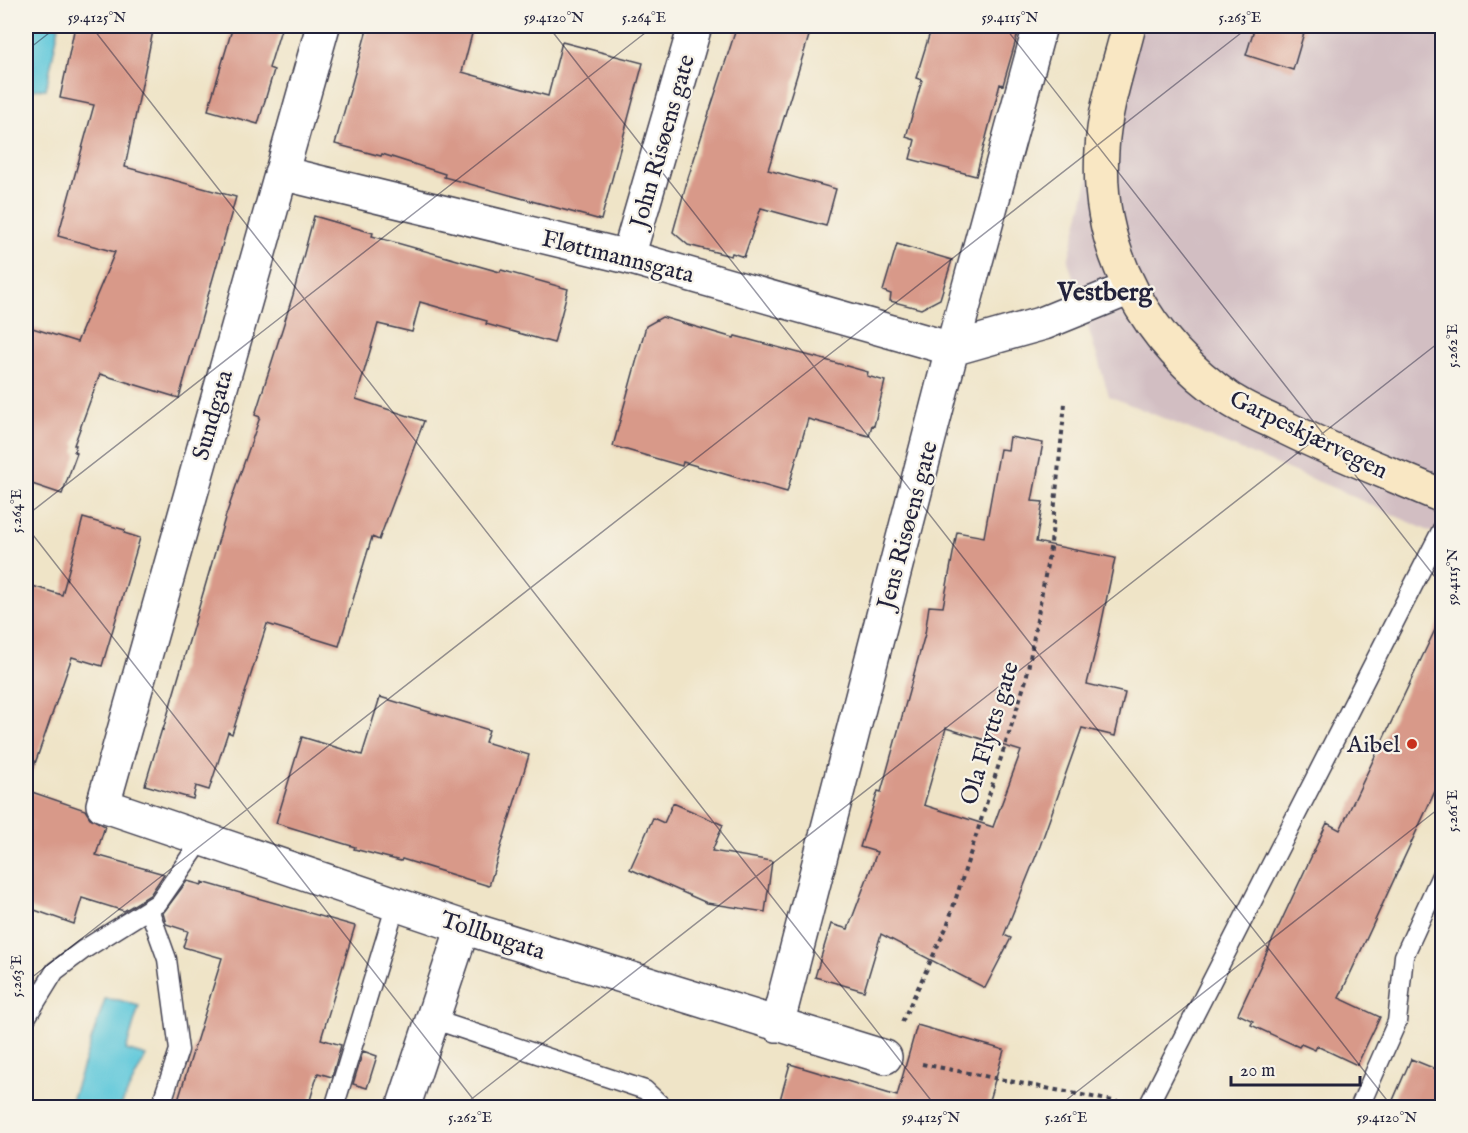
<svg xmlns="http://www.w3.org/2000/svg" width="1468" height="1133" font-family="'IM FELL English',serif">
<rect width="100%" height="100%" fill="#f7f3e8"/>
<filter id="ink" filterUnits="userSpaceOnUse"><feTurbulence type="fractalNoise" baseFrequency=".0167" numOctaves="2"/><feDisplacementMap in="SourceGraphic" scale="12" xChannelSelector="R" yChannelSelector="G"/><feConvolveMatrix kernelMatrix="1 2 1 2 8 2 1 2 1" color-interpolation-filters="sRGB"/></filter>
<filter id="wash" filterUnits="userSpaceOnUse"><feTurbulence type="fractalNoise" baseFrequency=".008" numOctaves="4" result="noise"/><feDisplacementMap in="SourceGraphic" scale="24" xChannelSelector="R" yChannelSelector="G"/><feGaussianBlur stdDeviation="1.35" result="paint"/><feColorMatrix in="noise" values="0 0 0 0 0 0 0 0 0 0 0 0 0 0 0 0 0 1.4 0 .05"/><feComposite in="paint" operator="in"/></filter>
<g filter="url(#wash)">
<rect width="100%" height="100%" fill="#efe4c7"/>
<path fill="#d2bec2" d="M1127 26H1442V537L1336 489 1109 396 1068 261Z"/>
<path fill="#5fc8da" stroke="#40758a" stroke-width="1.5" d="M26 26H59L46 89 26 90Z
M105 999 119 1000 139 1006 126 1050 146 1056 120 1107H69Z"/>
<g id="blocks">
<path fill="#d89989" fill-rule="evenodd" d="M75 26H154L125 167 236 197 179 398 100 374 74 445H76L74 452 77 453 62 494 26 482V326L77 342 115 252 58 236 94 105 60 98Z
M233 26H282L269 68 274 70 258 124 208 110Z
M368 26H474L462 72 548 96 562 42 643 63 601 220 444 177 445 174 382 154 381 156 335 144Z
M737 26H812L768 170 836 189 826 226 761 208 744 257 732 253 731 256 688 245 673 232 688 178Z
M932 26H1020L1003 85 1000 84 976 176 910 159 915 140 906 137 922 80 916 78Z
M1255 26H1306L1293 70 1246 55Z
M314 216 373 233 372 236 500 272 501 270 568 289 554 343 486 324 487 321 420 302 412 332 378 324 356 399 424 421 379 540 372 537 339 646 267 624 232 734 228 732 209 790 196 786 193 799 145 785 162 729 163 730 225 518 260 417 255 415 293 295Z
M897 244 952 260 940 299 921 309 890 301 891 294 883 291Z
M662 317 734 338 735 336 818 358 868 372 867 376 885 381 874 426 872 425 869 436 808 419 787 492 683 462 682 466 613 446 646 326Z
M1010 437 1043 443 1032 501 1043 502 1036 542 1115 558 1098 640 1087 684 1125 693 1115 736 1082 728 1040 846 1004 935 1011 938 985 988 881 934 864 991 815 977 831 924 848 929 877 852 860 847 878 791 881 792 925 634 929 606 943 607 957 532 984 537 1000 449 1008 450ZM946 728 1021 751 993 827 924 805Z
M83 518 125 530 124 533 140 538 102 666 72 657 31 775 26 774V584L62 595Z
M1443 613V774L1339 998 1380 1017 1357 1065 1317 1046 1315 1050 1301 1044 1299 1047 1251 1025 1253 1021 1238 1014 1327 823 1340 830Z
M380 697 489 730 485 742 529 755 489 886 402 859 401 861 354 849 355 847 276 823 302 737 362 755Z
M26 790 85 810 90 818 105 826 96 855 164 874 150 895 124 911 82 898 74 924 26 907Z
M673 803 723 825 712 851 772 861 765 912 707 903 630 869 653 818 664 823Z
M187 881 202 885V882L355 926 321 1039 341 1045 332 1077 318 1073 308 1107H176L222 958 183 947 188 931 166 924 163 913Z
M917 1025 1004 1050 987 1107H778L790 1064 897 1096Z
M363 1051 377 1056 367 1088 353 1084Z
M1411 1059 1443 1072V1107H1390Z"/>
</g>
</g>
<g filter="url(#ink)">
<use href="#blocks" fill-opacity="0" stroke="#413f50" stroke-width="1.5"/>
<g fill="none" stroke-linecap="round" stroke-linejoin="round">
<defs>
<path id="lane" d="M149 909 167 959 179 1050 160 1108
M26 1018 55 971 83 950 158 903 203 838
M432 1019 645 1090 664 1108
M334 1108 396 904
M1147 1108 1442 529
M1359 1108 1397 1022 1404 956 1442 873"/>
<path id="street" d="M323 26 103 805 463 927 885 1057
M281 173 628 257 952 349
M628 257 695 26
M952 349 1044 323 1130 288
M777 1025 952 349 1040 26
M403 1108 463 927"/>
<path id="secondary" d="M1129 26C1119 66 1104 108 1102 150 1095 253 1148 343 1231 400 1245 409 1261 416 1276 423 1330 451 1387 472 1442 496"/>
</defs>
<use href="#lane" stroke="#413f50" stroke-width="21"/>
<use href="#street" stroke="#413f50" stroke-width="36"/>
<use href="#secondary" stroke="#413f50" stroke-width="36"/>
<path stroke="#413f50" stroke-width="4" stroke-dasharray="4.5 4.5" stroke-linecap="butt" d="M902 1022 947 926 1026 680 1051 543 1065 403
M922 1064 1118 1102"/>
<use href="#lane" stroke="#fff" stroke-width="18"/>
<use href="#street" stroke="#fff" stroke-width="33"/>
<use href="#secondary" stroke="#f9e7c3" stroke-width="33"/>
</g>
</g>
<path fill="none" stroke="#22223b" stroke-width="1.5" stroke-opacity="0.45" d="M91 26 937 1108M548 26 1393 1108M1004 26 1442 586M26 51 58 26M26 516 654 26M26 526 480 1108M26 982 1250 26M460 1108 1442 340M1056 1108 1442 806"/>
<circle fill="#c8321e" stroke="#f7f3e8" stroke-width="2" cx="1412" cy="744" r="6"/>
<g text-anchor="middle" stroke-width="4.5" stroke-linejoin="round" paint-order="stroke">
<g font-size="24" fill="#22223b" stroke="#f7f3e8">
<text transform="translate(662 141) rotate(-74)" y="8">John Risøens gate</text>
<text transform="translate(618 256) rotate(14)" y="8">Fløttmannsgata</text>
<text transform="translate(212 415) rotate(-74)" y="8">Sundgata</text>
<text transform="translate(1309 434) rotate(26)" y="8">Garpeskjærvegen</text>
<text transform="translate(907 525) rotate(-75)" y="8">Jens Risøens gate</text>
<text transform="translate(989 733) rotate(-73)" y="8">Ola Flytts gate</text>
<text transform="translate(493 935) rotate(18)" y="8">Tollbugata</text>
</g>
<g font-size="24" fill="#22223b" stroke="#f7f3e8" text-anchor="end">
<text x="1400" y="752">Aibel</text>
</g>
<g font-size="26" font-weight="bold" fill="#22223b" stroke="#f7f3e8">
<text x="1105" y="300">Vestberg</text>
</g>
</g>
<rect width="1468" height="1133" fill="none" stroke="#f7f3e8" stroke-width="66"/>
<path d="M1231 1076v9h129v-9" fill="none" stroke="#22223b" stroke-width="3"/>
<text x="1240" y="1076" font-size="18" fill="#22223b" stroke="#f7f3e8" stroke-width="4.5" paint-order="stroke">20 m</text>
<rect x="33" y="33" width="1402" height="1067" fill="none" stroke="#22223b" stroke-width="2"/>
<g font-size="15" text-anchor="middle" fill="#22223b">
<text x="97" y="22">59.4125°N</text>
<text x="554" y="22">59.4120°N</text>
<text x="644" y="22">5.264°E</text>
<text x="1010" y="22">59.4115°N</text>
<text x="1240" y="22">5.263°E</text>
<text transform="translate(1452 346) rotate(-90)" y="5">5.262°E</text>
<text transform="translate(16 511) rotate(-90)" y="5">5.264°E</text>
<text transform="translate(1452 577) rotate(-90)" y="5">59.4115°N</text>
<text transform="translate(1452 811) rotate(-90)" y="5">5.261°E</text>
<text transform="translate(16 976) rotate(-90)" y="5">5.263°E</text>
<text x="470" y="1122">5.262°E</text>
<text x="931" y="1122">59.4125°N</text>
<text x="1066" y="1122">5.261°E</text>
<text x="1387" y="1122">59.4120°N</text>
</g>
</svg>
